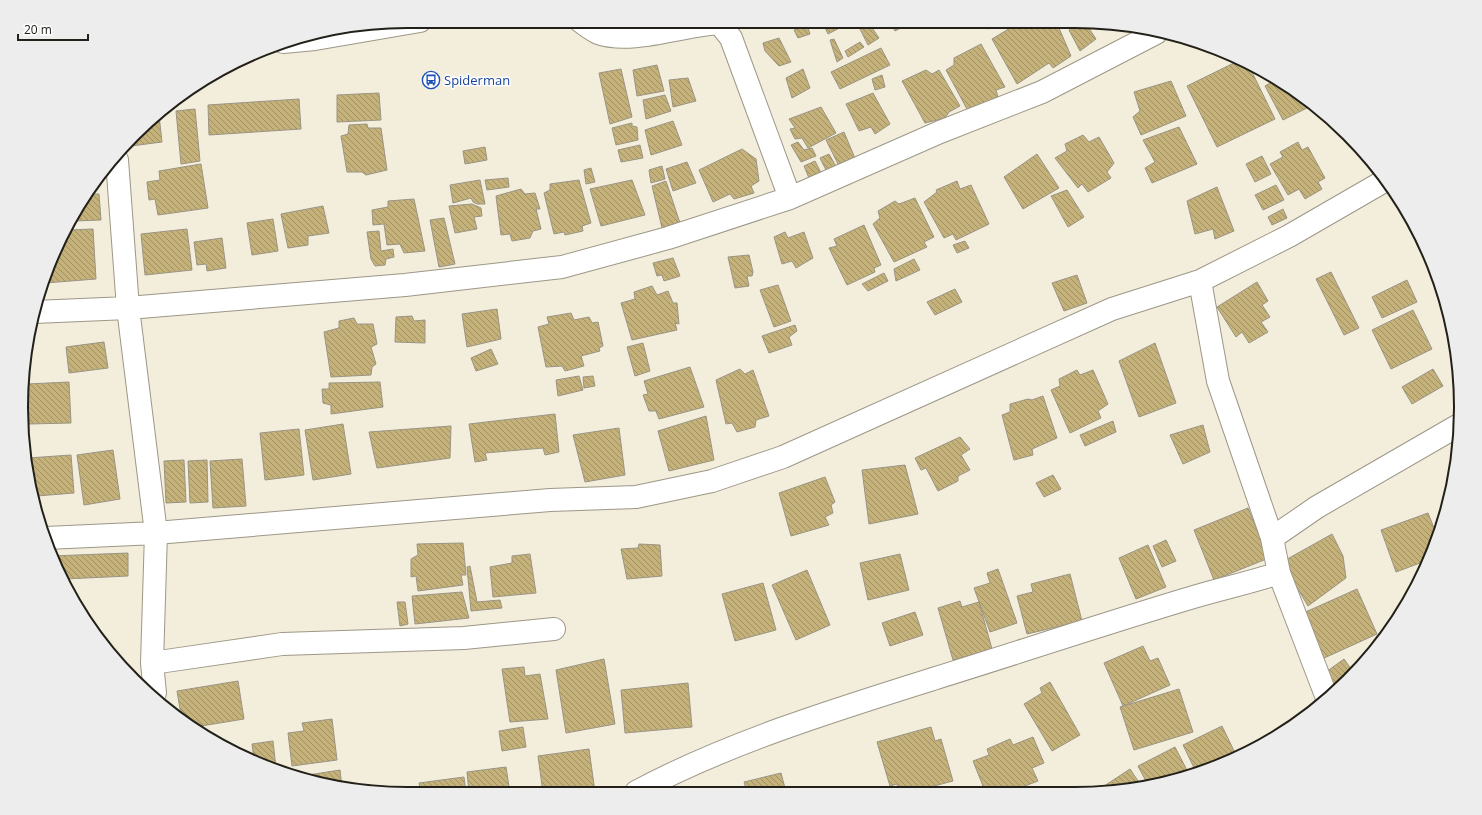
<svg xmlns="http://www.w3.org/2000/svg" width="1482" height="815" font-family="'Open Sans',sans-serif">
<defs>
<pattern id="building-back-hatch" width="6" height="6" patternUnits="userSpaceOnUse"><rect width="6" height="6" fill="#c5b27a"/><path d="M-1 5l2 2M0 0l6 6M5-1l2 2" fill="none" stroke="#a09063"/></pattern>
</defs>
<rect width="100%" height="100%" fill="#f3eddb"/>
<path fill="url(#building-back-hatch)" stroke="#9a9484" d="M822 21 851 22 828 34Z
M868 22 879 38 868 45 859 27Z
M890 22H912L895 31Z
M980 22H1000L988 29Z
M1020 22H1054L1059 28 1071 56 1053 68 1049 63 1017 84 992 39Z
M1085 22 1096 39 1080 51 1069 30Z
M807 25 810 34 798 38 794 30Z
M779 38 791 62 779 66 765 51 763 43Z
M834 39 843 58 837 62 830 40Z
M860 42 864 47 848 57 845 51Z
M981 44 1005 87 996 90 998 97 968 111 946 70 954 65V58Z
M881 48 890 65 840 89 831 72Z
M1240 60 1248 64 1275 119 1217 147 1187 86Z
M657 65 664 91 637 96 633 70Z
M621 69 632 117 610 124 599 73Z
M803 69 810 88 792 98 786 78Z
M926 70 932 74 939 70 960 106 949 112 945 118 925 123 902 81Z
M882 75 885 87 875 90 872 79Z
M688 78 696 101 673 107 669 80Z
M1277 79 1305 100 1309 107 1283 120 1265 86Z
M1171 81 1186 116 1141 135 1133 117 1140 111 1134 92Z
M379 93 381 120 337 122V95Z
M873 93 890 124 875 134 871 127 859 131 846 104Z
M665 95 671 111 646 119 643 100Z
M299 99 301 129 209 135 208 105Z
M821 107 836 133 808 148 802 138 795 139 790 129 795 128 789 119Z
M195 109 200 161 181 164 176 111Z
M159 115 162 142 131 146V145Z
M673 121 682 145 651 155 645 130Z
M632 123V126L637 127 638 140 616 145 612 128Z
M367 124 368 128H381L387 170 366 175 362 172H347L341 136 348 134 349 125Z
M1179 127 1197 164 1152 183 1145 168 1155 162 1143 140Z
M844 132 857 163 840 168 826 140Z
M1083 135 1089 142 1099 137 1114 163 1107 172 1111 178 1088 192 1082 184 1078 188 1055 158 1067 151 1065 144Z
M798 142 804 150 812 148 816 156 801 162 791 145Z
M1298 142 1302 150 1308 147 1325 178 1318 182 1322 189 1305 199 1299 189 1288 195 1270 164 1283 157 1280 152Z
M640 145 643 158 621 162 618 150Z
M485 147 487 160 465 164 463 151Z
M742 149 756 159 759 181 751 186 754 193 734 199 730 194 713 202 699 170Z
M829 154 838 170 828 174 820 158Z
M1037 154 1059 188 1023 209 1004 177Z
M1262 156 1271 174 1255 182 1246 164Z
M815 161 823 177 811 183 804 166Z
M687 162 696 183 673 191 666 169Z
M201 164 208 208 158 215 155 199 149 200 147 182 160 180 159 171Z
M662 166 665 179 651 183 649 170Z
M591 168 595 182 586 184 584 170Z
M508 178 509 187 487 190 485 180Z
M480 180 485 204H477L473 202 471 198 453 203 450 185Z
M579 180 591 223 582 226 583 231 565 235 564 232 554 234 544 193 550 190V184Z
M632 180 645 215 601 226 590 189Z
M666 181 681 226 663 232 652 186Z
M957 181 960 189 971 185 989 224 956 240 953 234 944 238 924 202 937 192 936 190Z
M1276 185 1284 200 1263 210 1255 195Z
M1217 187 1234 231 1215 239 1213 229 1195 234 1187 201Z
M521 189 525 194 535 193 540 209H536L541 229 533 231 530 238 512 241 510 234 501 235 496 196Z
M1067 190 1084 217 1068 227 1051 196Z
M85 194H99L101 220 75 221Z
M915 198 934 237 924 242 927 247 894 262 873 224 880 218 878 211 895 201 899 204Z
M414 199 425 251 404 253 400 244 387 245 384 224 373 225 372 210 388 207V201Z
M472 204 481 208 482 216 474 217 477 229 455 233 449 206Z
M323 206 329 233 308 236V245L288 248 281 214Z
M1283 209 1287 218 1272 225 1268 217Z
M444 218 455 264 439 267 430 220Z
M273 219 278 251 252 255 247 223Z
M864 225 881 265 874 268 875 272 847 285 829 248 837 246 834 239Z
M93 229 96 279 45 283 69 230Z
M187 229 192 270 145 275 141 234Z
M379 231 381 251 393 249 394 257 386 259 385 265 375 266 371 259 367 232Z
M785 232 788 238 804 232 813 258 796 268 792 261 782 264 774 237Z
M222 238 226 268 207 271 206 264 197 265 194 242Z
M965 241 969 248 957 253 953 245Z
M749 255 753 272 752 276H747L749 286 735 288 728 257Z
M673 258 680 276 664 281 662 275 657 276 653 263Z
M914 259 920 270 896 281 894 269Z
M1331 272 1359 328 1344 335 1316 279Z
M884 273 888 281 868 291 862 284Z
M1077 275 1087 303 1064 311 1052 283Z
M1407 280 1417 302 1382 318 1372 297Z
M1257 282 1268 301 1262 305 1270 317 1261 322 1268 332 1249 343 1242 332 1236 337 1217 307Z
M778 285 791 321 774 327 760 290Z
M652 286 657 295 668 291 673 303H677L679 324 675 323 677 330 632 340 621 303 635 299 634 292Z
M955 289 962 302 935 315 927 302Z
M497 309 501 339 467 347 462 314Z
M1413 310 1432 349 1391 369 1372 330Z
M571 313 574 320 589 317 592 323 598 322 603 346 599 348 600 351 581 356 584 366 565 371 562 366 546 367 538 327 549 324 547 317Z
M412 316 414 321 425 320V343L395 342 396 317Z
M354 318 357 324H373L377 344 371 347 376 364 372 367 371 375 331 377 324 332 339 328V321Z
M795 325 797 331 789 337 792 345 769 353 762 336Z
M104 342 108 368 69 373 66 347Z
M643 343 650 371 635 376 627 347Z
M1155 343 1176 403 1139 417 1119 361Z
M491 349 498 364 476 371 471 358Z
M690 367 704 407 659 419 656 411H649L643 395 648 394 644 381Z
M740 369 745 374 753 370 769 416 756 420 755 427 737 432 732 423 726 424 716 380Z
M1433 369 1443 386 1412 404 1402 387Z
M1077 370 1080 375 1093 370 1108 404 1098 411 1101 418 1070 433 1051 390 1060 386 1059 379Z
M579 376 583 390 558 396 556 380Z
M593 376 595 386 584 388 583 377Z
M69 382 71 423 29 424 27 384Z
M380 382 383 407 331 414V405L323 403 322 389H329V383Z
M1043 396 1057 438 1032 449 1033 455 1014 460 1002 415 1010 412V404L1028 399 1032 400Z
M555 414 559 452 545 455 543 448 485 453 487 460 475 462 469 424Z
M706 416 714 460 669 471 658 431Z
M1113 421 1116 432 1085 446 1080 435Z
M343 424 351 474 313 480 305 430Z
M1203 425 1210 452 1183 464 1170 435Z
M451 426 450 458 377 468 369 432Z
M619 428 625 475 585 482 573 435Z
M299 429 304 475 265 480 260 433Z
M960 437 970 449 961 455 970 470 958 476V481L938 491 926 468 921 470 915 458Z
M113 450 120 499 84 505 77 455Z
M71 455 74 493 37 496 28 458Z
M242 459 246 506 213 508 210 461Z
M184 460 186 502 166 503 164 461Z
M207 460 208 502 190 503 188 461Z
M905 465 918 514 869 524 862 470Z
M1053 475 1061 489 1044 497 1036 483Z
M825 477 835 502 831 505 833 513 825 517 829 525 791 536 779 493Z
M1248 508 1269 558 1214 580 1194 530Z
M1428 513 1438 538 1428 560 1396 572 1381 530Z
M1332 534 1343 556 1346 578 1308 606 1282 562Z
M1166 540 1176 561 1162 567 1153 546Z
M463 543 466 575H461L463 585 418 591 416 576 411 577V559L418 555 417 544Z
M639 544 660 545 662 576 627 579 621 549 638 548Z
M1148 545 1166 587 1136 599 1119 558Z
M128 553V576L65 579 51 556Z
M530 554 536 593 493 597 490 567 512 563V556Z
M900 554 909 590 868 600 860 563Z
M470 566 477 602 500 600 502 608 471 611 467 567Z
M998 569 1017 623 990 632 974 588 990 583 987 573Z
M807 570 830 625 796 640 772 585Z
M1070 574 1082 621 1027 634 1017 596 1033 592 1031 584Z
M763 583 776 630 735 641 722 594Z
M1357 589 1377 634 1322 659 1301 614Z
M462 592 469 618 415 624 412 596Z
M960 601 962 607 979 602 992 649 953 660 938 608Z
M397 602H405L408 624 400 626Z
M915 612 923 635 890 646 882 623Z
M1143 646 1150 661 1158 658 1170 685 1123 706 1104 663Z
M604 659 615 724 566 733 556 670Z
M1344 659 1354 673 1348 681 1331 695 1319 677Z
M524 667 525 676 540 674 548 719 510 722 502 669Z
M238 681 244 719 195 727 181 715 177 691Z
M1050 682 1080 735 1052 751 1024 704 1042 693 1040 688Z
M688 683 692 727 625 733 621 690Z
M1179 689 1193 732 1134 750 1120 707Z
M332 719 337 760 292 766 288 733 304 731 302 723Z
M1222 726 1236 755 1197 774 1183 745Z
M523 727 526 747 502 751 499 731Z
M931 727 935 741 941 739 953 781 915 791H899L897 784 890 786 877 742Z
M1033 737 1044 763 1032 768 1038 781 1017 789 1016 786 1002 791H985L973 761 989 755 987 749 1010 739 1013 745Z
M273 741 276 768 254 759 252 744Z
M1175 747 1190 776 1148 785 1138 766Z
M589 749 595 792 543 793 538 756Z
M506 767 510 793H469L467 772Z
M1130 769 1142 787 1125 791 1098 790Z
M340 770 342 787 309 781 308 775Z
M781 773 786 792H747L744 782Z
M464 777 466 793H421L419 783Z"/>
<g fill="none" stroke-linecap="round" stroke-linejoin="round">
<defs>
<path id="minor" d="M580 21C585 25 592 30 598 33 631 45 683 25 719 23L731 38 790 198
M283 42 315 39 420 21
M117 160 128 308 156 533 152 663 155 693
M1200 281 1218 381 1272 538 1279 573 1327 698
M34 312 128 308 405 285 562 267 668 238 790 198 940 132 1042 92 1156 33
M46 538 156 533 550 500 636 497 712 481 783 457 1112 309 1200 281 1289 236 1386 180
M1272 538 1317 507 1459 425
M152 663 282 644 464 638 554 629
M636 792C727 743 837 709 936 678 1023 651 1109 622 1197 596 1224 588 1252 582 1279 573"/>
</defs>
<use href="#minor" stroke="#9d9787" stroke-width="24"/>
<use href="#minor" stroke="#fff" stroke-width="22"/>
</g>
<defs>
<symbol id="bus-ring" viewBox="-11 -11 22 22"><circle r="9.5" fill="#fff" stroke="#1a4fb4" stroke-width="1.5"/><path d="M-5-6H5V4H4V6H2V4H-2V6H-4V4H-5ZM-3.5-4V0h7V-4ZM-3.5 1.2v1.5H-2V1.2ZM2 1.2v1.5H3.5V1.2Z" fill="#1a4fb4"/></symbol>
</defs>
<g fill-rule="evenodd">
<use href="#bus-ring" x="421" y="70" width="20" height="20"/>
</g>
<g text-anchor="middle" stroke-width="3" stroke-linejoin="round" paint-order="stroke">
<g font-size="13" fill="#164399" stroke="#fff" text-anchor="start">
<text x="444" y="85">Spiderman</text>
</g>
</g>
<path d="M0 0H1482V815H0ZM407 28H1075A379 379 0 0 1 1454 407V408A379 379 0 0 1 1075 787H407A379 379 0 0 1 28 408V407A379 379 0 0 1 407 28Z" fill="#ededed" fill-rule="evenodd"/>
<path fill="none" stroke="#222019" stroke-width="2" d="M407 28H1075A379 379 0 0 1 1454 407V408A379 379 0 0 1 1075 787H407A379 379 0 0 1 28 408V407A379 379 0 0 1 407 28Z"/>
<path d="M18 34v6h70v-6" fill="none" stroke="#222019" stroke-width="2"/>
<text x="24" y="34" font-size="12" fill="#222019" stroke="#ffffff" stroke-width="3" paint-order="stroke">20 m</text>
</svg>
